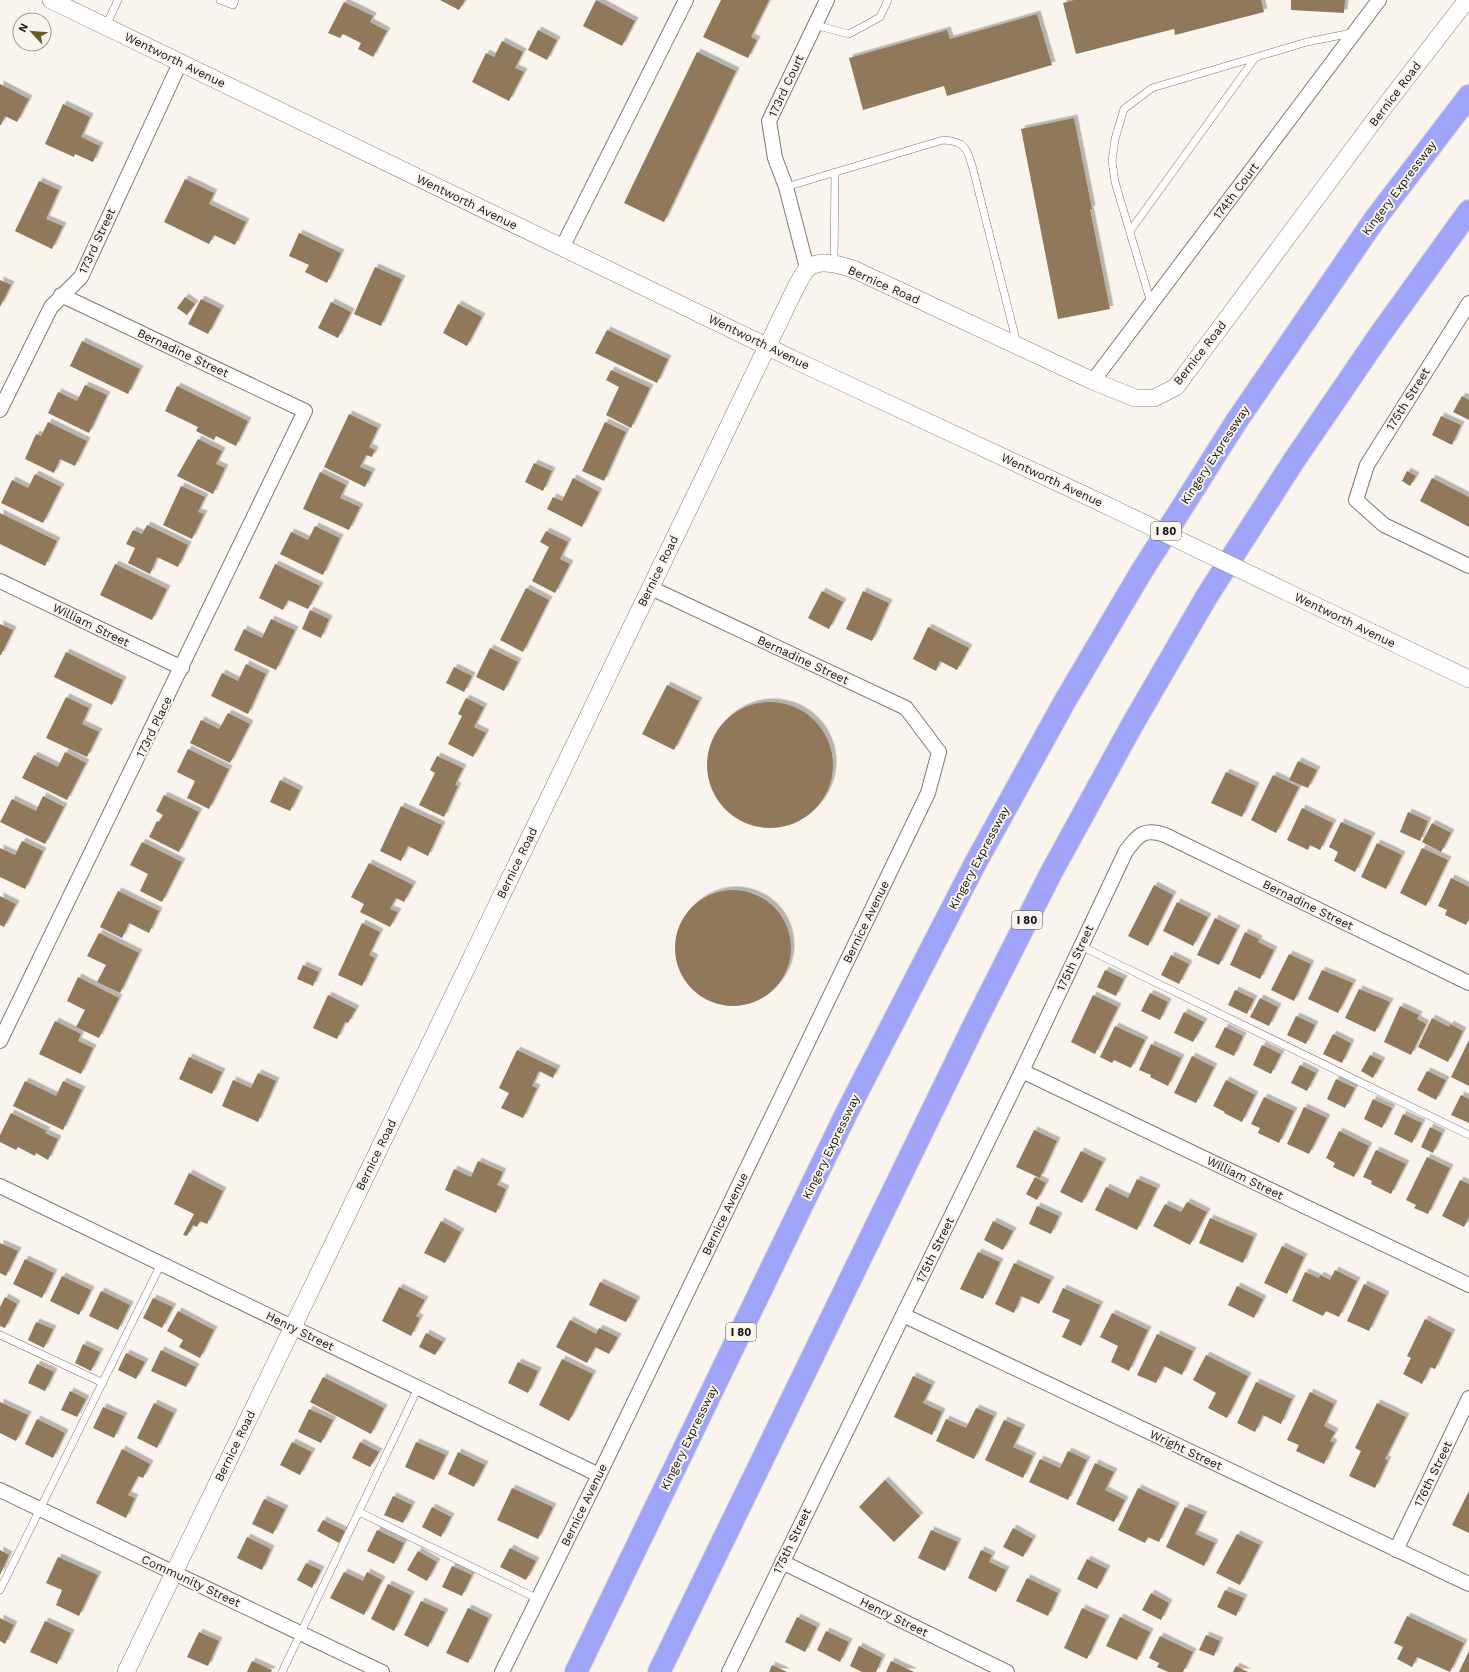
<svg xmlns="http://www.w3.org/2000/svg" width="1469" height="1672" font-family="'Work Sans',sans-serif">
<defs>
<filter id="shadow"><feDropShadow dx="3.5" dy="-3.5" stdDeviation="0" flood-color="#0004"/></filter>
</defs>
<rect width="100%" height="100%" fill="#f9f5ee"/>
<path fill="#90785a" filter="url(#shadow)" d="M440 0H465L459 10Z
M596 0 635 21 622 46 583 26Z
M721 0H769L751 37 757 40 748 58 703 37Z
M1074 0H1261L1264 12 1175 35 1174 29 1076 54 1063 3Z
M1291 0H1345L1344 13 1291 10Z
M344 2 373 16 370 22 387 31 373 57 358 49 361 43 343 34 340 38 328 33Z
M1037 14 1052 65 947 96 944 86 863 110 849 58 947 30 950 39Z
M538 30 557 40 547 60 528 50Z
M502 41 523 52 515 68 524 72 509 101 472 82 486 53 494 57Z
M697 52 736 71 664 222 624 203Z
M0 84 29 99 17 122 5 116 1 125H0Z
M63 104 90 117 81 137 100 146 93 162 75 154 74 157 45 144Z
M1074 118 1092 209H1090L1110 309 1058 319 1021 129Z
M185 179 214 193 209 204 246 222 235 245 214 235 209 244 164 222Z
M39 181 59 190 46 219 63 226 52 249 15 231Z
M299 233 341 253 327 283 305 272 309 265 289 256Z
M375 267 402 279 381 326 354 314Z
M0 280 11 285 0 307Z
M185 297 195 304 187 315 177 308Z
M201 299 221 309 208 334 188 324Z
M331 302 351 312 338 338 318 328Z
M458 304 482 317 467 346 443 333Z
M607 330 668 359 657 383 595 353Z
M82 341 140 369 128 394 70 366Z
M611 370 650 388 631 428 606 415 619 387 606 380Z
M85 385 107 395 89 433 48 413 58 392 77 401Z
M177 386 248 421 236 446 216 436 214 440 196 431 198 427 165 411Z
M1462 396 1469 400V420L1453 412Z
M349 414 378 428 369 447 375 450 372 457 366 455 360 467 372 472 365 487 324 467Z
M1441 416 1461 425 1452 445 1432 435Z
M48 422 87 441 75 466 60 459 54 473 25 459 36 434 41 436Z
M605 422 626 432 604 481 582 471Z
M198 439 222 451 216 464 225 468 213 494 177 476Z
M534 463 552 471 543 491 525 482Z
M1407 471 1416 476 1410 486 1402 481Z
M320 472 346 485 340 498 360 507 349 530 303 509Z
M35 474 61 487 43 523 1 503 12 480 28 488Z
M573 478 599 492 582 527 547 509 553 497 562 501Z
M1432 478 1469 497V527L1420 501Z
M181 486 205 497 198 512 204 514 192 539 163 525Z
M0 513 57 541 45 566 0 544Z
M147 525 188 545 178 567 157 557 150 574 128 563 135 548 126 544 133 530 142 534Z
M315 526 340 538 323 575 280 554 291 532 308 540Z
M546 531 568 542 560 559 570 564 555 593 532 581 549 547 540 542Z
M115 564 167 589 152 620 100 595Z
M275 564 320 586 308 609 288 600 283 610 259 598Z
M526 588 549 600 523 652 500 640Z
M822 591 843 602 829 629 808 618Z
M863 591 889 603 872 641 846 629Z
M310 610 329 619 321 638 302 629Z
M271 619 295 630 276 670 234 650 244 629 262 638Z
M0 624 13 630 1 655H0Z
M928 627 969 648 957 670 940 661 936 671 913 659Z
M490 648 518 662 504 691 476 677Z
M66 652 123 680 112 705 54 677Z
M246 664 266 674 248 714 211 696 222 673 238 681Z
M454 667 472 676 464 692 446 683Z
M667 685 699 701 674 750 642 734Z
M66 697 89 708 82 724 99 732 87 757 46 738Z
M466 698 484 707 474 727 486 733 473 757 448 744 462 716 458 714Z
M707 765a63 63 0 1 1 126 0a63 63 0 1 1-126 0Z
M228 713 250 724 230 763 190 743 201 720 219 729Z
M188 749 229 769 209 809 187 798 195 781 177 772Z
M65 752 86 763 67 800 22 778 34 755 58 767Z
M437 756 463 768 455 785 458 786 444 817 419 805 435 773 430 770Z
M1298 761 1317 770 1308 788 1289 780Z
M1226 772 1256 786 1242 817 1211 803Z
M1273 775 1299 787 1276 833 1251 820Z
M280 780 300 790 290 811 270 802Z
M164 795 199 812 179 852 149 837 157 821 159 822 163 815 156 811Z
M43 796 64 807 45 844 0 822 12 799 36 811Z
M401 806 442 825 428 856 408 846 401 861 380 851Z
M1302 808 1333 823 1320 850 1310 845 1308 850 1287 840Z
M1408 812 1428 821 1420 841 1400 832Z
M1341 822 1372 836 1355 872 1334 861 1338 852 1329 847Z
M1432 823 1451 833 1441 852 1422 842Z
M22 841 43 851 25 889 0 877V848L15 855Z
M142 842 182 862 162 902 140 891 148 874 130 865Z
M1377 843 1402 855 1386 889 1361 877Z
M1422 848 1448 860 1426 906 1400 893Z
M369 863 413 885 404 902 396 898 390 909 398 912 390 927 360 912 364 904 351 897Z
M1451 878 1469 887V919L1466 925 1445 915 1447 910 1438 906Z
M1154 885 1173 895 1148 946 1128 936Z
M675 948a58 58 0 1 1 116 0a58 58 0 1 1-116 0Z
M118 891 159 911 149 933 129 923 122 938 100 927Z
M0 896 16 904 4 927 0 925Z
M1177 902 1208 917 1193 946 1163 931Z
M1215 918 1237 929 1219 965 1197 955Z
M362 923 380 932 369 955 375 958 362 986 338 975Z
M1245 932 1259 939 1258 942 1274 950 1260 979 1230 965Z
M99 933 139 953 120 993 97 982 106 965 87 956Z
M1289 954 1311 964 1294 1001 1271 990Z
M1171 955 1189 964 1179 984 1161 975Z
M303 965 319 972 313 986 297 979Z
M1105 970 1124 979 1116 996 1097 987Z
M1322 970 1353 983 1338 1013 1308 999Z
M78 977 119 998 99 1038 76 1027 85 1010 67 1001Z
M1359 989 1390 1002 1375 1032 1345 1018Z
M1235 990 1254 999 1247 1014 1228 1005Z
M1150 993 1168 1002 1160 1020 1141 1011Z
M328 995 356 1009 348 1023 345 1022 337 1039 313 1028Z
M1093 995 1118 1007 1095 1054 1071 1042Z
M1260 998 1278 1007 1269 1026 1250 1017Z
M1400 1006 1419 1015 1417 1019 1426 1024 1411 1055 1384 1042Z
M1184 1012 1204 1022 1193 1042 1174 1033Z
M1296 1016 1315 1025 1306 1044 1287 1035Z
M1432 1018 1449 1027 1450 1024 1463 1031 1448 1062 1418 1047Z
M55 1021 81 1034 78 1041 93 1048 81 1074 39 1054Z
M1115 1026 1145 1040 1131 1068 1114 1060 1112 1063 1100 1057Z
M1225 1027 1243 1036 1234 1056 1215 1047Z
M1333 1034 1351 1043 1342 1063 1323 1054Z
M1469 1040V1086L1451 1077Z
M1151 1044 1181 1058 1168 1086 1150 1077 1151 1075 1139 1070Z
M1262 1045 1281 1054 1271 1074 1253 1065Z
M517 1050 557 1069 553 1078 539 1071 532 1086 537 1088 523 1118 501 1108 509 1093 499 1088Z
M1370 1055 1382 1061 1373 1078 1361 1071Z
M1192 1056 1214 1067 1196 1103 1174 1093Z
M189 1057 222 1072 212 1094 179 1079Z
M1300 1065 1316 1073 1307 1091 1291 1083Z
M1427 1071 1446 1080 1436 1100 1417 1090Z
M258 1073 276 1081 258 1122 222 1106 233 1080 251 1088Z
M1336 1079 1355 1088 1345 1108 1327 1099Z
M1226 1080 1255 1095 1242 1122 1224 1113 1225 1112 1213 1106Z
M25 1081 56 1096 63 1081 82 1090 63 1130 13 1106Z
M1461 1095 1469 1099V1123L1451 1115Z
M1264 1097 1294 1111 1279 1143 1258 1133 1260 1128 1251 1124Z
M1373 1099 1392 1108 1382 1128 1364 1119Z
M1304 1107 1327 1118 1309 1154 1287 1144Z
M11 1113 47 1131 45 1133 58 1139 48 1160 36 1153 35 1156 18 1147 16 1150 0 1142V1135Z
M1403 1114 1422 1123 1412 1143 1394 1134Z
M1430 1127 1442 1133 1433 1153 1421 1147Z
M1034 1130 1057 1141 1040 1178 1016 1167Z
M1339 1131 1369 1146 1354 1177 1333 1167 1335 1163 1326 1158Z
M1376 1150 1406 1164 1391 1194 1371 1184 1372 1181 1363 1177Z
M1081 1151 1103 1162 1082 1203 1060 1192Z
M1427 1157 1450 1168 1428 1214 1414 1208 1416 1205 1406 1200Z
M478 1161 503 1172 497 1185 506 1189 496 1213 445 1190 454 1169 471 1177Z
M189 1173 223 1191 207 1224 200 1221 197 1227 193 1225 187 1236 183 1235 194 1214 174 1204Z
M1035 1177 1046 1183 1037 1200 1026 1194Z
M1137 1179 1157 1188 1137 1230 1095 1210 1106 1187 1128 1198Z
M1460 1180 1469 1184V1217L1464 1227 1442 1216Z
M1187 1202 1207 1212 1190 1245 1153 1226 1165 1204 1181 1212Z
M1037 1206 1059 1216 1051 1234 1029 1224Z
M1210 1218 1254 1237 1243 1263 1199 1243Z
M441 1221 461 1232 445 1263 424 1253Z
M993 1221 1013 1231 1003 1250 984 1240Z
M0 1243 18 1251 6 1276 0 1273Z
M1282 1246 1304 1257 1287 1294 1264 1283Z
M978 1252 1000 1262 983 1299 960 1289Z
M25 1259 54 1273 42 1298 13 1284Z
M1014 1263 1051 1280 1039 1304 1021 1296 1014 1313 995 1304Z
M1335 1270 1357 1281 1339 1317 1326 1311 1323 1316 1292 1301 1305 1272 1319 1278 1320 1275 1330 1280Z
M62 1276 91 1290 79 1315 50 1301Z
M600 1282 637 1300 626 1322 589 1305Z
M1364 1284 1386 1295 1369 1331 1347 1321Z
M1237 1286 1263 1299 1254 1318 1228 1305Z
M399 1287 425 1300 416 1316 420 1318 411 1336 382 1321Z
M1063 1288 1100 1305 1081 1346 1062 1337 1070 1320 1052 1312Z
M101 1291 130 1305 118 1330 89 1316Z
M5 1297 17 1304 5 1328 0 1326V1307Z
M153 1298 173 1307 162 1328 143 1318Z
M178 1311 214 1330 200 1358 179 1347 183 1340 167 1331Z
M1112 1313 1148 1330 1129 1371 1111 1362 1118 1346 1100 1337Z
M1425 1319 1452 1333 1435 1369 1430 1367 1422 1384 1403 1374 1411 1358 1407 1356Z
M570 1320 596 1334 599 1328 618 1337 609 1354 595 1347 587 1363 556 1347Z
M36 1322 53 1329 44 1348 28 1340Z
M426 1333 443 1342 435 1355 419 1347Z
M1157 1334 1193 1351 1182 1375 1164 1366 1156 1383 1137 1375Z
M83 1344 100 1352 91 1371 75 1363Z
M161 1350 196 1367 186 1387 151 1371Z
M126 1353 145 1362 136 1379 118 1370Z
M1206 1355 1248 1376 1227 1418 1208 1408 1216 1393 1193 1380Z
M562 1359 593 1374 569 1421 539 1405Z
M518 1362 538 1371 528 1393 508 1383Z
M37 1364 54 1372 45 1391 28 1383Z
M913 1376 932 1385 923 1403 942 1412 932 1435 894 1417Z
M323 1377 384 1408 371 1434 310 1402Z
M1256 1382 1292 1399 1281 1424 1263 1415 1255 1432 1237 1423Z
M70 1391 86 1399 77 1417 61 1410Z
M1310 1392 1334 1404 1324 1426 1335 1432 1330 1441 1334 1443 1324 1464 1296 1451 1299 1445 1287 1440Z
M0 1402 28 1415 16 1441 0 1433Z
M154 1403 174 1413 157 1448 137 1438Z
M1377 1403 1406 1417 1385 1459 1388 1460 1375 1488 1349 1476 1361 1451 1355 1448Z
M103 1407 124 1416 114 1438 93 1428Z
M976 1408 994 1416 974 1459 936 1441 946 1419 966 1428Z
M309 1409 333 1420 321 1443 298 1432Z
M37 1419 65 1433 53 1458 25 1444Z
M1004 1420 1022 1428 1013 1447 1033 1456 1023 1478 985 1460Z
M292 1442 312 1452 300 1475 280 1465Z
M360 1442 379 1452 370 1467 352 1458Z
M416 1442 446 1455 434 1480 405 1467Z
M122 1449 150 1464 143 1478 138 1476 128 1495 135 1498 126 1518 96 1503Z
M1068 1451 1087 1460 1068 1500 1029 1482 1040 1459 1060 1468Z
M458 1452 485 1465 474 1487 448 1474Z
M1095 1463 1114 1472 1105 1490 1125 1500 1114 1522 1076 1504Z
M885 1480 920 1516 894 1542 859 1507Z
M512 1488 553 1507 538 1539 497 1520Z
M1138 1488 1176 1506 1159 1542 1148 1537 1145 1543 1118 1530Z
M1469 1491V1533L1452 1525Z
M393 1496 412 1505 403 1523 384 1515Z
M264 1499 285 1509 273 1534 252 1524Z
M432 1507 451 1517 441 1537 422 1527Z
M1185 1507 1204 1515 1195 1534 1215 1543 1204 1566 1166 1547Z
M323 1520 345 1531 339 1543 317 1531Z
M1013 1528 1033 1539 1023 1557 1003 1547Z
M377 1530 404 1543 394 1564 367 1551Z
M931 1530 958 1542 945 1571 918 1558Z
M1237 1534 1260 1545 1240 1585 1216 1573Z
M247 1537 271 1549 262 1570 237 1558Z
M510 1548 536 1561 526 1580 500 1567Z
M0 1550 9 1555 0 1575Z
M981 1550 992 1555 989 1562 1006 1570 996 1592 968 1578Z
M418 1551 437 1562 427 1581 407 1570Z
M58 1557 98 1575 79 1616 56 1605 62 1590 46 1583Z
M1087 1559 1107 1569 1097 1589 1077 1579Z
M306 1563 321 1570 312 1588 297 1580Z
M452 1566 472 1575 462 1596 442 1587Z
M344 1572 363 1581 367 1572 382 1580 364 1615 330 1598Z
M1027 1578 1058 1593 1048 1616 1016 1601Z
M388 1584 411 1595 394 1631 371 1619Z
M1225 1590 1244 1598 1236 1616 1217 1607Z
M1151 1593 1169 1603 1161 1620 1142 1610Z
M421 1601 445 1612 428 1647 404 1635Z
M468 1608 489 1618 468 1663 446 1653Z
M1082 1608 1106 1619 1087 1659 1064 1648Z
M1407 1616 1464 1643 1450 1672 1417 1657 1412 1667 1397 1659 1403 1647 1394 1643Z
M797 1617 817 1627 805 1652 785 1642Z
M1120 1617 1150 1632 1137 1660 1106 1646Z
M0 1618 14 1625 5 1644 0 1641Z
M45 1621 71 1633 57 1664 30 1652Z
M826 1631 849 1642 840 1662 817 1650Z
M199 1632 219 1641 208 1666 187 1657Z
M1206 1635 1220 1641 1214 1656 1199 1650Z
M1160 1636 1193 1652 1183 1672H1168L1157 1667 1159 1663 1149 1658Z
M859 1646 882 1658 876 1672H862L850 1666Z
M1469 1651V1672H1459Z
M252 1661 272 1670 271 1672H247Z
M891 1661 914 1672H886Z
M772 1665 787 1672H769Z
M1236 1666 1248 1672H1233Z"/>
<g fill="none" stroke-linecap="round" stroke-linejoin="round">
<defs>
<path id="service" d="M220 0 233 5 235 0
M815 25 849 34 880 17 888 0
M106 26 118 0
M786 187 943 140C968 141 968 152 974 173L1017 344
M1130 231 1255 58
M834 264 835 172
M1151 303 1115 182 1112 161 1115 139 1124 109 1152 88 1307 42 1352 33
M1081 946 1469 1135
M0 1335 103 1383
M359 1512 538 1599
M0 1590 161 1264
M282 1672 418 1388"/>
<path id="minor" d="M562 248 686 0
M807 268 786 187 775 158 769 121 827 0
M1469 303 1367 465 1356 500 1384 525 1469 566
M1093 381 1379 0
M0 410 51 307 81 277 180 63
M0 581 182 668
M0 1041 305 411 61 295
M1022 1071 1469 1285
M0 1186 599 1475
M903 1315 1469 1584
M0 1490 382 1672
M1396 1550 1469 1398
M782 1562 1007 1672
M502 1672 599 1475 928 793 939 752 906 708 651 588
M729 1672 1022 1071 1126 851C1139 834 1144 828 1165 835L1469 983"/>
<path id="tertiary" d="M51 0 799 362 1108 506
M1287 592 1469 679
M126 1672 794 291C798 284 802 274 807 269 819 258 840 265 853 269L1093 381 1135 398H1154L1176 387 1385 106 1467 0"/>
<path id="motorway" d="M576 1672 848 1110 976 862 1065 701 1140 574 1236 422 1375 219 1469 96
M659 1672 975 1023 1051 873 1131 727 1207 596 1295 459 1379 336 1469 211"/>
</defs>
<use href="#service" stroke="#7d7973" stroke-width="8"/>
<use href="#minor" stroke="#7d7973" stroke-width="16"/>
<use href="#tertiary" stroke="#7d7973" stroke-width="18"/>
<use href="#motorway" stroke="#d0d0d0" stroke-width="24"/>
<use href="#service" stroke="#fff" stroke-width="7"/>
<use href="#minor" stroke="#fff" stroke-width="14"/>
<use href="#tertiary" stroke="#fff" stroke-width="17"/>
<use href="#motorway" stroke="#a0a4f9" stroke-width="22"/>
<defs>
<path id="tertiary-bridge" d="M1108 506 1287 592"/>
</defs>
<use href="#tertiary-bridge" stroke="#7d7973" stroke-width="18" stroke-linecap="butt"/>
<use href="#tertiary-bridge" stroke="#fff" stroke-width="17"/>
</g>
<g text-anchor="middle" stroke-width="4" stroke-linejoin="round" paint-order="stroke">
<g fill="#f9f5ee" stroke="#5a5854" stroke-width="1">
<rect x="1151" y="522" width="30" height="18" rx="3"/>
<rect x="1012" y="911" width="30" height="18" rx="3"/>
<rect x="726" y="1323" width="30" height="18" rx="3"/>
</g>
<g font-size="11" font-weight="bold" fill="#161512">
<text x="1166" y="535">I 80</text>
<text x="1027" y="924">I 80</text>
<text x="741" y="1336">I 80</text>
</g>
<g font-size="12" fill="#161512" stroke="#f9f5ee">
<text transform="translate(175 60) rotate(26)" y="4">Wentworth Avenue</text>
<text transform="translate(786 86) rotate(-65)" y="4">173rd Court</text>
<text transform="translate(1395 94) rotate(-53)" y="4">Bernice Road</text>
<text transform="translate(1399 188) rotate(-53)" y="4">Kingery Expressway</text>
<text transform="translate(1236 191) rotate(-53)" y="4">174th Court</text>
<text transform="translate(467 202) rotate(26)" y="4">Wentworth Avenue</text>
<text transform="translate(97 241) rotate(-65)" y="4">173rd Street</text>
<text transform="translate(884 285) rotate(24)" y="4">Bernice Road</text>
<text transform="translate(759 342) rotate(26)" y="4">Wentworth Avenue</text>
<text transform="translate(183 353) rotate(25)" y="4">Bernadine Street</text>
<text transform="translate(1200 353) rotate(-52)" y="4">Bernice Road</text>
<text transform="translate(1408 399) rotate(-58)" y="4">175th Street</text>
<text transform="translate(1215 455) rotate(-57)" y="4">Kingery Expressway</text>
<text transform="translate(1052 480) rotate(25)" y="4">Wentworth Avenue</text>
<text transform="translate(658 571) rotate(-64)" y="4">Bernice Road</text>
<text transform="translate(1345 620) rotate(26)" y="4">Wentworth Avenue</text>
<text transform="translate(91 625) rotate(26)" y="4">William Street</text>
<text transform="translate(803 660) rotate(25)" y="4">Bernadine Street</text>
<text transform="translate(154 727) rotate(-64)" y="4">173rd Place</text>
<text transform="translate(979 858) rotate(-62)" y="4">Kingery Expressway</text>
<text transform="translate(517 863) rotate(-64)" y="4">Bernice Road</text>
<text transform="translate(1308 905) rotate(26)" y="4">Bernadine Street</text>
<text transform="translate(866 922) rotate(-64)" y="4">Bernice Avenue</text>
<text transform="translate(1075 958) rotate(-65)" y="4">175th Street</text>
<text transform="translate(831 1147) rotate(-64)" y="4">Kingery Expressway</text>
<text transform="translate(376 1155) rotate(-64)" y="4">Bernice Road</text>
<text transform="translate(1245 1178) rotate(26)" y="4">William Street</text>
<text transform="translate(725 1214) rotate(-64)" y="4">Bernice Avenue</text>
<text transform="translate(935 1250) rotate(-64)" y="4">175th Street</text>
<text transform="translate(300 1331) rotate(26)" y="4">Henry Street</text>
<text transform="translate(689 1438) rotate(-64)" y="4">Kingery Expressway</text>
<text transform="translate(235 1446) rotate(-64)" y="4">Bernice Road</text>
<text transform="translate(1186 1450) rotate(25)" y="4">Wright Street</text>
<text transform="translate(1433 1474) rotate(-64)" y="4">176th Street</text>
<text transform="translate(584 1505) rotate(-64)" y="4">Bernice Avenue</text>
<text transform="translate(792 1541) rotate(-64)" y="4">175th Street</text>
<text transform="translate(191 1581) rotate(25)" y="4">Community Street</text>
<text transform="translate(894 1617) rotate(26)" y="4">Henry Street</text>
</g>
</g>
<g transform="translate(32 32) rotate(296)"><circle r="19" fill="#f9f5ee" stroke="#9e9b96"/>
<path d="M0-3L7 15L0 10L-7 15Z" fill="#685926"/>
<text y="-6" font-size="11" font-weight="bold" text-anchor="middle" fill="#161512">N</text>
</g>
</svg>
